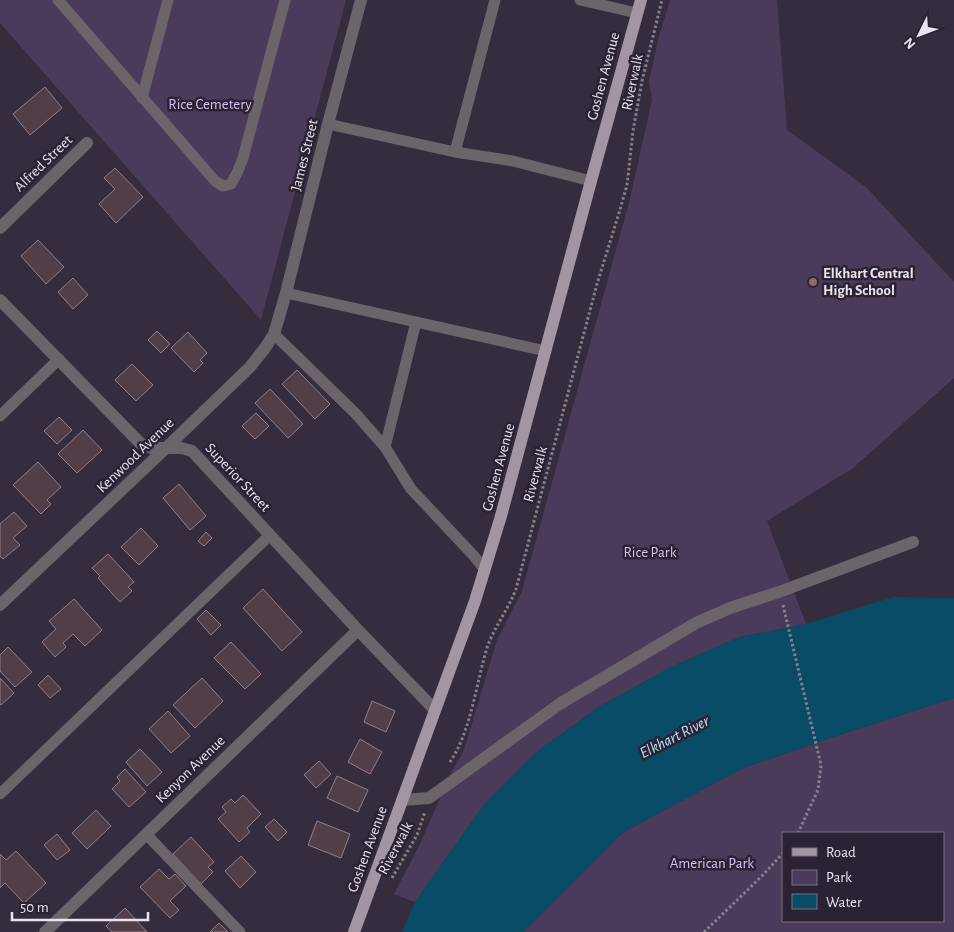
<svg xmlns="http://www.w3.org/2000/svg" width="954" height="932" font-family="'Alegreya Sans',sans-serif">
<rect width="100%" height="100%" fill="#352d3d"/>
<path fill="#4b3b5a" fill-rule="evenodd" d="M0 0H346L261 320 0 23Z
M670 0H777L787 130 866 187 954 282V378L853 468 767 521 806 624 740 637 673 666 599 707 539 750 484 805 415 902 394 894 420 844 452 771 464 750 497 640 522 591 630 199 652 100 649 82 659 36Z
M954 698V932H523L622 833 741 769 830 738ZM783 833H943V921H783Z"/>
<path fill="#084c65" d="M893 597 954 598V698L830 738 741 769 622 833 523 932H402L415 902 484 805 539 750 599 707 673 666 740 637 806 624Z"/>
<path fill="#503e48" stroke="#937e8a" d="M45 87 62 108 30 135 13 114Z
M115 168 143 197 116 223 99 204 115 189 104 178Z
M38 240 64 267 46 284 21 256Z
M73 278 88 295 73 309 58 292Z
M157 331 170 344 161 353 148 340Z
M188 332 207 353 200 360 203 363 194 372 171 348Z
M132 364 153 385 136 401 115 380Z
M297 370 330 404 315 419 282 384Z
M270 389 303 424 288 438 255 403Z
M256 413 269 426 255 439 242 426Z
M59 417 72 430 57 444 44 431Z
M83 430 102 450 77 473 58 454Z
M38 462 61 487 47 500 51 504 41 514 13 485Z
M179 484 206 516 190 530 163 498Z
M14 512 27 526 13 538 20 545 3 559 0 556V524Z
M141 528 158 546 139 565 121 547Z
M206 532 212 538 204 546 198 541Z
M108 554 134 582 128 587 132 591 120 602 98 578 100 576 92 568Z
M263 589 302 632 282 651 243 608Z
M74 599 102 630 85 646 73 634 63 643 66 647 55 657 42 642 56 629 49 621Z
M206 610 221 625 211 635 197 619Z
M231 642 261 674 245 689 214 658Z
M8 647 32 672 15 687 0 671V655Z
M48 675 61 689 50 698 38 685Z
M0 678 14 693 1 705 0 703Z
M202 678 223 701 195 728 173 705Z
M372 701 395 711 386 732 364 722Z
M168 711 190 736 171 753 149 729Z
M360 739 382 752 370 774 348 762Z
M140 749 162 772 147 786 126 762Z
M319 761 331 774 316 788 304 775Z
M125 769 146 792 129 807 112 789 120 781 117 777Z
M337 776 368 790 358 812 327 798Z
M243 795 261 814 247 828 250 832 239 842 218 819 226 812 222 807 231 799 235 803Z
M96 810 111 826 87 849 72 833Z
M274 819 287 832 278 841 265 827Z
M317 821 350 834 341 858 308 845Z
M57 834 70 850 57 860 44 845Z
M191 837 214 862 208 867 213 872 201 884 173 854Z
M16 851 46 883 24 903 5 883 0 888V854L6 860Z
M241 856 256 872 240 888 225 871Z
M159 869 169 879 175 874 186 886 170 901 179 910 170 918 140 887Z
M125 908 147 932H112L106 926Z
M219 923 228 932H210Z"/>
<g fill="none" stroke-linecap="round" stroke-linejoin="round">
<path stroke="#86808e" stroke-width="3" stroke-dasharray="2.5 2.5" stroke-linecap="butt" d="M783 605 821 765 818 790 798 833
M450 762C471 731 476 684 487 648 494 627 508 610 516 589L597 284 619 213 627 185 633 131 642 81 662 0
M392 878 417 835 425 812
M704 932 762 876 783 853"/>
<path stroke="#6b646b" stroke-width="11" d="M58 0 215 181 223 186 231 184 237 173 243 158 285 0
M580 0 637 13
M142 98 168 0
M328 124 455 152 513 161 591 181
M455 152 495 0
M286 293 546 351
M274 334 355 413 385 447 411 489 474 556 485 570
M0 416 59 359
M385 447 416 322
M0 794 270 535
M146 834 240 932"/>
<path stroke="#6b646b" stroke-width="12" d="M0 228 87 143
M0 300 141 444 152 448H181L192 451 358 630 435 710
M0 605 166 448 250 367 265 348 274 334 286 293 328 124 361 0
M402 800 429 798 561 703 696 623 730 608 779 592 913 542
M45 932 358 630"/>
<path stroke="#a396a4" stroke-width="12" d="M354 932 475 601 501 516 591 181 641 0"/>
</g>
<circle fill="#8d6e63" stroke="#2b2333" stroke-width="2" cx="813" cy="282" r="5"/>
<g text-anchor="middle" stroke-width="5" stroke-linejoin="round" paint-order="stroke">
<g font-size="15" fill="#e9e4ef" stroke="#2b2333">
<text transform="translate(603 76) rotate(-75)" y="5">Goshen Avenue</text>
<text transform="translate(632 82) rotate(-78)" y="5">Riverwalk</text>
<text transform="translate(304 155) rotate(-76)" y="5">James Street</text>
<text transform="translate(43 163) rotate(-44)" y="5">Alfred Street</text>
<text transform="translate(135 455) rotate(-44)" y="5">Kenwood Avenue</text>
<text transform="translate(498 467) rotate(-75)" y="5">Goshen Avenue</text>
<text transform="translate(535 474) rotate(-75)" y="5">Riverwalk</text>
<text transform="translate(238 477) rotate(47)" y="5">Superior Street</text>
<text transform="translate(190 769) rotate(-44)" y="5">Kenyon Avenue</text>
<text transform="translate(395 848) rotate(-62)" y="5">Riverwalk</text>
<text transform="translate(367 849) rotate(-70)" y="5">Goshen Avenue</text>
</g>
<g font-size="15" fill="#dabdf6" stroke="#2b2333">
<text x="210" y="109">Rice Cemetery</text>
<text x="650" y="557">Rice Park</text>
<text x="712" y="868">American Park</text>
</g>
<g font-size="15" font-weight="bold" fill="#e9e4ef" stroke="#2b2333" text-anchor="start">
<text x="823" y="278">Elkhart Central<tspan x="823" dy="17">High School</tspan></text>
</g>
<g font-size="16" font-style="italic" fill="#b1e3fd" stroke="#2b2333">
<text transform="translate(674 736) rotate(-27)" y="6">Elkhart River</text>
</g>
</g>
<rect x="782" y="832" width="162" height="90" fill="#2b2333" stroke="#77707e"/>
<rect x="792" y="848" width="25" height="8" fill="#a396a4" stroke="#77707e"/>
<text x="826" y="857" font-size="15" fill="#e9e4ef">Road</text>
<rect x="792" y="870" width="25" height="15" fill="#4b3b5a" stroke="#77707e"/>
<text x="826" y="882" font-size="15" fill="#e9e4ef">Park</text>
<rect x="792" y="894" width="25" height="15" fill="#084c65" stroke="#77707e"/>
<text x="826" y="907" font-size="15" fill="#e9e4ef">Water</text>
<g transform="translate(919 35) rotate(228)" stroke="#2b2333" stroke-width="4" paint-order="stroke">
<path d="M0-4L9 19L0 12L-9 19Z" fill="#e9e4ef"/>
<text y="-8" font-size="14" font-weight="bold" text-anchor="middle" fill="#e9e4ef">N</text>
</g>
<path d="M12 912v8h136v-8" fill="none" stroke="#e9e4ef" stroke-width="2.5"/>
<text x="20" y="912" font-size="15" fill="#e9e4ef" stroke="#2b2333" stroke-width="4" paint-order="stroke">50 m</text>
</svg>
